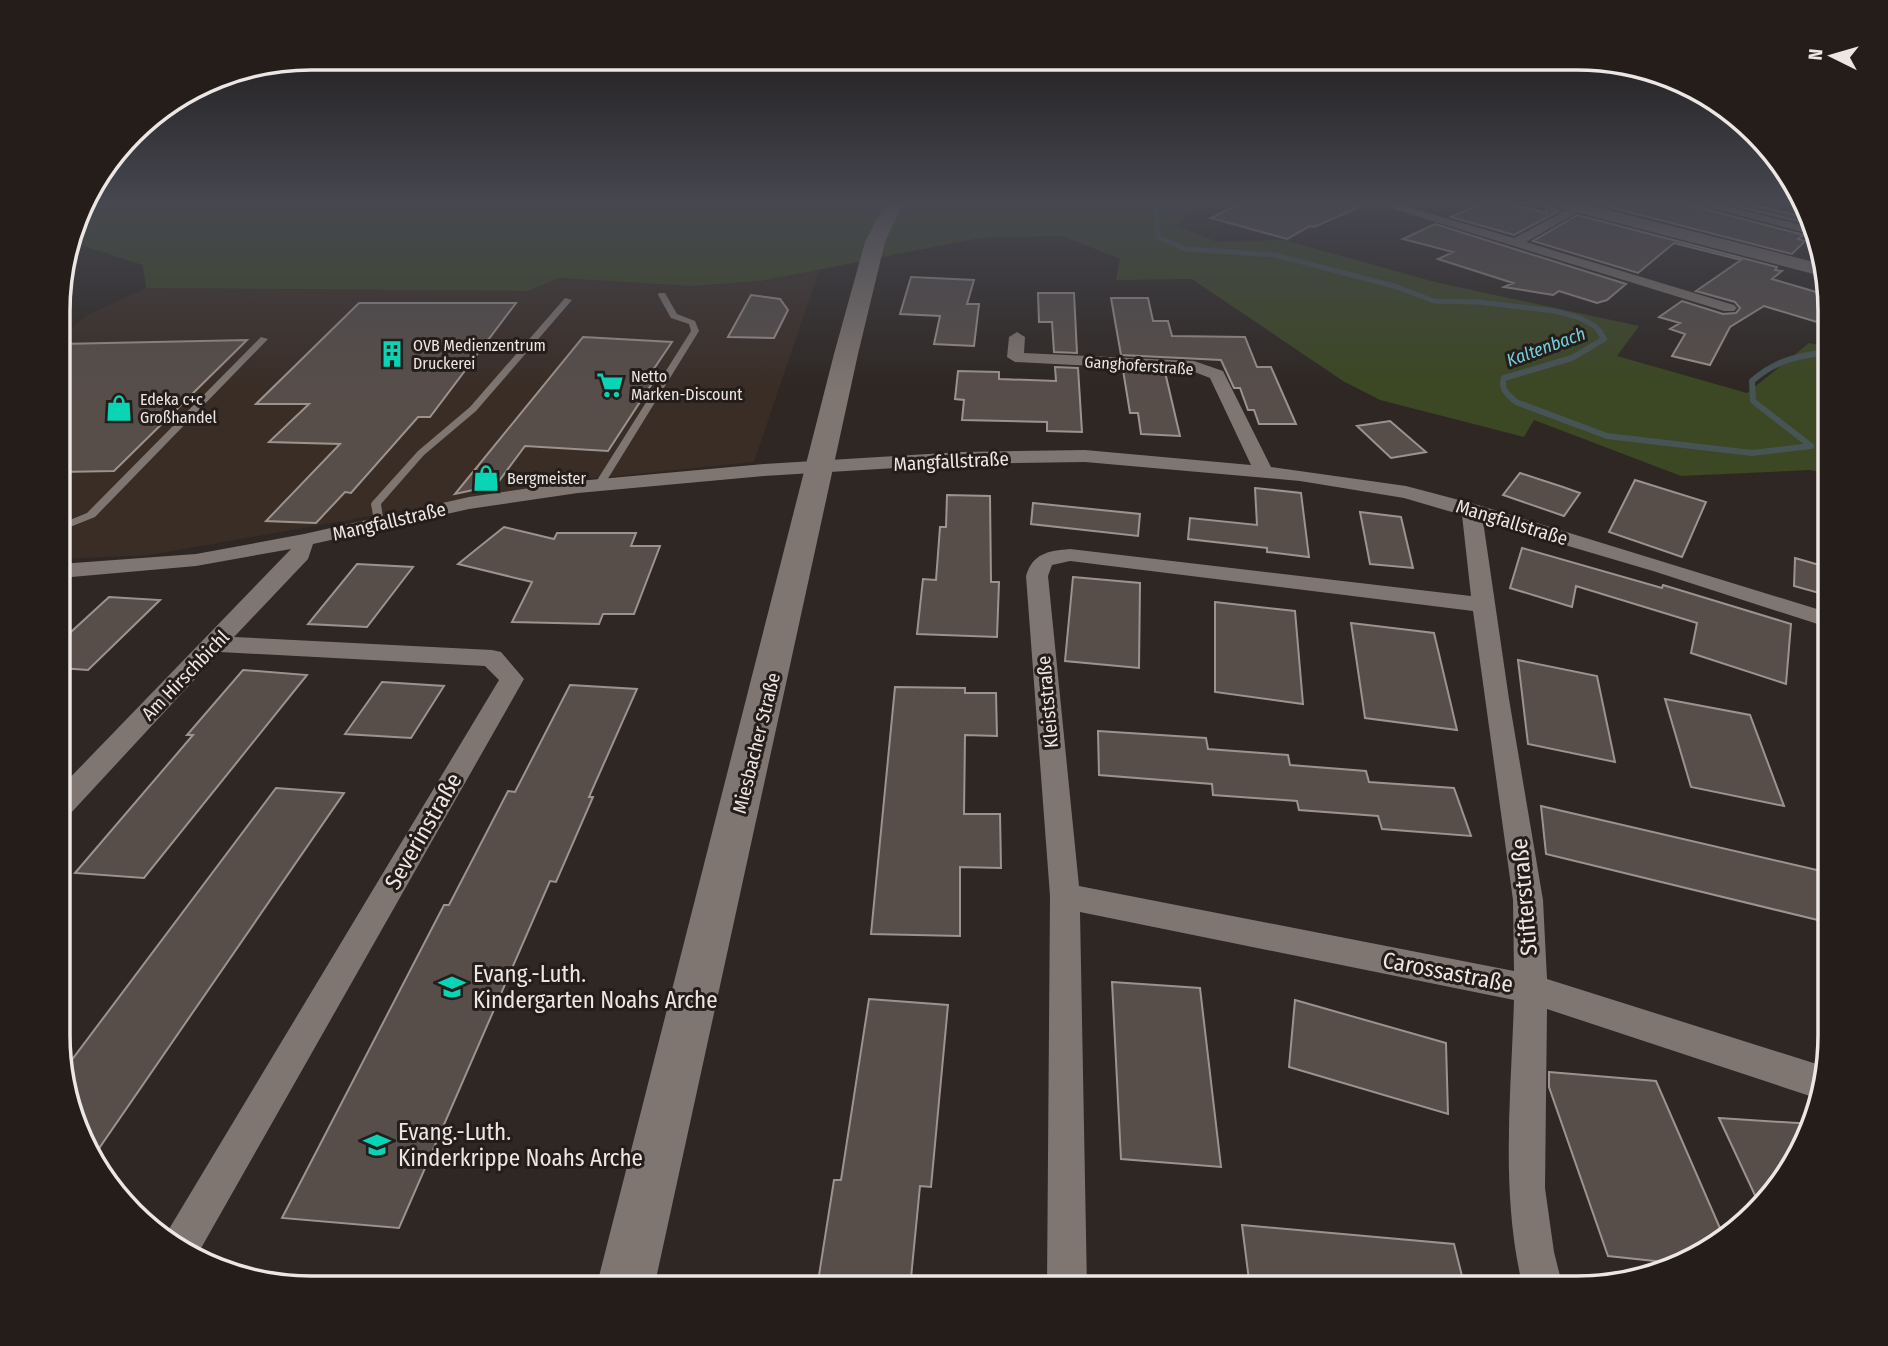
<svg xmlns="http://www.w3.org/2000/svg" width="1888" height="1346" font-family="'Fira Sans Condensed',sans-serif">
<rect width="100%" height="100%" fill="#2e2723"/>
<path fill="#3a2d26" d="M820 268 754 462 575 480 150 555 60 559V337L88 315 146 288 528 291 559 278 691 286 762 281Z"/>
<path fill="#3c4723" d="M84 201H1204L1176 226 1217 242 1284 240 1435 282 1639 326 1617 356 1747 393 1809 343 1830 347V474L1810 470 1681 476 1534 420 1524 437 1380 400 1343 381 1192 279 1116 280 1120 259 1063 236 979 238 761 281 691 286 559 278 528 291 146 288 143 265 71 242Z"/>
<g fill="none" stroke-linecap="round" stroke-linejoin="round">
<path stroke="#475456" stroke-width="5" d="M1156 201 1158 237 1186 249 1275 255 1394 286 1434 301 1478 302 1555 311 1580 318 1596 327 1601 334"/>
<path stroke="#475456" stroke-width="6" d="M1600 332 1604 339 1572 358 1504 378C1500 389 1508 395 1516 402L1607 436 1752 453 1811 446 1753 401 1752 381C1776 360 1799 355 1830 352"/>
</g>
<path fill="#574e4a" stroke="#9d938e" stroke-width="2" d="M1245 201H1373L1314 227 1310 226 1287 239 1211 218Z
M1487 201H1500L1546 213V207L1559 211 1514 235 1451 217Z
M1599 201H1683L1685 204 1804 235 1798 239 1805 241 1792 254 1597 204Z
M1714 201H1736L1809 218 1811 224Z
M1577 215 1777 267 1775 270 1782 271 1772 279 1830 296V326L1764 306 1730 327 1710 365 1672 356 1685 334 1670 329 1680 323 1659 317 1682 301 1723 314 1736 313 1740 308 1735 302 1696 291 1741 260 1674 243 1638 273 1533 241Z
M1435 224 1626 284 1607 300 1597 303 1559 291 1553 295 1504 287 1513 283 1438 259 1453 252 1403 239Z
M911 277 974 280 967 304H979L974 346 934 344 940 316 900 314Z
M1038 293H1074L1077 353 1054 352 1052 322H1039Z
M751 295 780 299 788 310 774 338 728 337Z
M1111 298H1148L1153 321H1168L1172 336 1245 337 1257 367H1271L1296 424H1259L1254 410H1248L1240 388H1234L1221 360 1121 355Z
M359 303H516L430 417H418L351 493 345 492 316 523 266 521 340 444 269 442 309 404H256Z
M583 337 672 342 645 382H653L608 451 525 446 496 485 455 494Z
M247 340 114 471 60 472V344Z
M1055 367 1078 368 1082 432 1047 431V422L962 420 964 400 955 399 958 371 999 372V379L1056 381Z
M1123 370 1165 372 1180 436 1141 434 1138 413H1130Z
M1390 421 1426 452 1391 458 1357 426Z
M1520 473 1563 487 1580 493 1564 516 1503 495Z
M1635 480 1706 502 1682 557 1609 532Z
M1255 488 1301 493 1309 557 1267 552V548L1188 539 1190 518 1257 525Z
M947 495 990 496 991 582H999L997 637 917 634 923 579 936 580 940 527H946Z
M1033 503 1140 514 1138 536 1031 524Z
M1360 512 1401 517 1413 568 1370 564Z
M504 527 554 539 557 533H636L631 546H660L634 614H603L599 624 512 622 532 582 458 564Z
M1522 548 1662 588 1663 585 1791 624 1786 684 1691 653 1697 623 1576 586 1572 607 1510 588Z
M1795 558 1830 568V596L1794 586Z
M357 564 413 567 367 627 308 624Z
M1073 577 1140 583 1139 668 1065 661Z
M109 597 160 600 88 670 60 668V642Z
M1215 602 1295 611 1303 704 1215 692Z
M1351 623 1434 633 1457 730 1365 718Z
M1518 660 1597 676 1615 762 1528 744Z
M243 670 307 675 144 878 75 873 193 735H187Z
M382 682 444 686 411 738 345 734Z
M570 685 637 689 589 797H593L556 882 550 881 399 1228 282 1218 444 905H449L508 791 515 792Z
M895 687 965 688V693H996L997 736 965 735 964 814H1000L1001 868 960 867V936L871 934Z
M1665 699 1750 715 1784 806 1691 787Z
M1098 731 1206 738 1208 749 1288 755 1290 765 1366 771 1369 782 1454 788 1471 836 1382 829 1378 816 1299 810 1297 801 1213 795 1212 784 1099 775Z
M276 788 344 793 91 1160 62 1073Z
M1541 806 1830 873V923L1546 854Z
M1112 982 1200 988 1221 1167 1121 1159Z
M869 999 948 1005 931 1187 920 1186 910 1288H817L834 1180H841Z
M1295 1000 1446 1043 1448 1114 1289 1067Z
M1549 1072 1656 1081 1723 1235 1689 1262 1683 1264 1608 1256 1549 1087Z
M1719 1118 1813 1124 1778 1189 1759 1204Z
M1242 1225 1454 1244 1465 1288H1250Z"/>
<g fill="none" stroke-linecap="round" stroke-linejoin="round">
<path fill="#7f7671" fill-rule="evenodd" d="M659 293H665L677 314 695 321 699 331 604 485 602 487H596L594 485 691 331 689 324 671 318 658 295Z
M565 298 572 300 476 411 424 455 381 504 384 524 383 526H375L371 504 372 502 418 451 470 407Z
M261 337 268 339 95 517 60 531V524L87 513Z"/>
<path fill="#7f7671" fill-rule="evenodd" d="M1583 201H1597L1526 242 1734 305 1737 308 1734 311H1724L1384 206 1390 202 1394 203 1514 238Z
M1686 201H1705L1811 227 1814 235Z
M1017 332 1025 337 1024 353 1194 361 1223 371 1271 467 1406 486 1478 505 1830 613V628L1653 571 1483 521 1509 699 1543 900 1547 979 1826 1067 1819 1099 1547 1009 1545 1188 1554 1252 1563 1288H1523C1500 1193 1511 1098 1514 1000L1080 912 1087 1288H1047L1050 896 1026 576C1033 553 1048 551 1070 549L1471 596 1462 515 1404 498 1300 481 1085 462 961 464 764 476 578 493 469 509 313 544 308 559 234 637 492 650 501 652 524 679 196 1257 163 1239 499 680 485 666 220 652 70 814 60 817V788L291 549 196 566 60 578V564L196 554 304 534 469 497 578 481 764 464 961 452 1085 450 1251 465 1210 378 1192 371 1015 362 1007 357 1009 337ZM1070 561 1473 611 1513 900 1514 971 1079 886 1048 576 1052 565Z"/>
<path fill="#7f7671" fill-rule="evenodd" d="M886 201H904L885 242 858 354 654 1288H596L834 354 865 242Z
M1545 201H1573L1822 264 1825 277 1548 205Z"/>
</g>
<linearGradient id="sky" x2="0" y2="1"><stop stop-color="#191513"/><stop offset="0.52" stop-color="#464750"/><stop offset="1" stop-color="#464750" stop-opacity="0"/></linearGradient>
<rect width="1888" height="389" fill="url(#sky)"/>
<defs>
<symbol id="building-bare" viewBox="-9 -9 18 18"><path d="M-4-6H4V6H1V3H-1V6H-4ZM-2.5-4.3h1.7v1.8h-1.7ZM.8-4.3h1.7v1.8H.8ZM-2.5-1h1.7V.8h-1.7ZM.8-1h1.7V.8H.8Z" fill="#08d5b5" stroke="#241d1a" stroke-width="2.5" paint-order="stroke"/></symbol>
<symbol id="supermarket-bare" viewBox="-9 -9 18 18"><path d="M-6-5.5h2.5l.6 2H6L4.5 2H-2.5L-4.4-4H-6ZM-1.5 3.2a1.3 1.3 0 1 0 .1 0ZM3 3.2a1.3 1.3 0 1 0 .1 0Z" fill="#08d5b5" stroke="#241d1a" stroke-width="2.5" paint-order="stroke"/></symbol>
<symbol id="shop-bare" viewBox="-9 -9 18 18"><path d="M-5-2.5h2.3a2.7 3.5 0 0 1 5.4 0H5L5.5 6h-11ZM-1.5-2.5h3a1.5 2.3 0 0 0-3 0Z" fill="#08d5b5" stroke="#241d1a" stroke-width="2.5" paint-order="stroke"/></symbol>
<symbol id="school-bare" viewBox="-9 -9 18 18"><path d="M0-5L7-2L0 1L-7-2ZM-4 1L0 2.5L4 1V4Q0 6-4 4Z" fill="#08d5b5" stroke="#241d1a" stroke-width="2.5" paint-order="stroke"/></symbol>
</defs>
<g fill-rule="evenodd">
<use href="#building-bare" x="373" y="335" width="38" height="38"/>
<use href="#supermarket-bare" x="591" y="366" width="38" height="38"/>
<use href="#shop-bare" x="100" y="389" width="38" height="38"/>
<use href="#shop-bare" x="467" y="459" width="38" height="38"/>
<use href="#school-bare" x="433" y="968" width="38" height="38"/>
<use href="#school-bare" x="358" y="1126" width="38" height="38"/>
</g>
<g text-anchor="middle" stroke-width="6" stroke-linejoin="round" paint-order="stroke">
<g font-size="16" fill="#ece6e4" stroke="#241d1a" text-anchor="start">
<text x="413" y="351">OVB Medienzentrum<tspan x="413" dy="18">Druckerei</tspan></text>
<text x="631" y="382">Netto<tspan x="631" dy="18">Marken-Discount</tspan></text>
<text x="140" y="405">Edeka c+c<tspan x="140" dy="18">Großhandel</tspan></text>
<text x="507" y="484">Bergmeister</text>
</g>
<g font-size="16" fill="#ece6e4" stroke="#241d1a">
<text transform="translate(1139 365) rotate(4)" y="6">Ganghoferstraße</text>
</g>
<g font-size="18" font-style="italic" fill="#74d0df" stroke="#241d1a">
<text transform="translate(1546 347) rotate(-20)" y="6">Kaltenbach</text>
</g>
<g font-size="19" fill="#ece6e4" stroke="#241d1a">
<text transform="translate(951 461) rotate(-3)" y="7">Mangfallstraße</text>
<text transform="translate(389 521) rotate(-13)" y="7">Mangfallstraße</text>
<text transform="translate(1512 522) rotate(17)" y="7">Mangfallstraße</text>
<text transform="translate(185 675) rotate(-46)" y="7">Am Hirschbichl</text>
<text transform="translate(1047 702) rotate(-95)" y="7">Kleiststraße</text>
<text transform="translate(756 743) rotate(-76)" y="7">Miesbacher Straße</text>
</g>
<g font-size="23" fill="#ece6e4" stroke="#241d1a">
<text transform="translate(423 831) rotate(-60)" y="8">Severinstraße</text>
<text transform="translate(1524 897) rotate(-95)" y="8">Stifterstraße</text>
<text transform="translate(1448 972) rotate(11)" y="8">Carossastraße</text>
</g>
<g font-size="23" fill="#ece6e4" stroke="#241d1a" text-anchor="start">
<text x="473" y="982">Evang.-Luth.<tspan x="473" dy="26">Kindergarten Noahs Arche</tspan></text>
<text x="398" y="1140">Evang.-Luth.<tspan x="398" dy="26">Kinderkrippe Noahs Arche</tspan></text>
</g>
</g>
<path d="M0 0H1888V1346H0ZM311 70H1577A241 241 0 0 1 1818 311V1035A241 241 0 0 1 1577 1276H311A241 241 0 0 1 70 1035V311A241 241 0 0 1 311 70Z" fill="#241d1a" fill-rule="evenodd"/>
<path fill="none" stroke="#ece6e4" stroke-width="3.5" d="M311 70H1577A241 241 0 0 1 1818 311V1035A241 241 0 0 1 1577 1276H311A241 241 0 0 1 70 1035V311A241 241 0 0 1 311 70Z"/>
<g transform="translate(1832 56) rotate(275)" stroke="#241d1a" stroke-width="5" paint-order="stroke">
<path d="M0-5L12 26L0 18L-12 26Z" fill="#ece6e4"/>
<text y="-10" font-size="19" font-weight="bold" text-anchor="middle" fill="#ece6e4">N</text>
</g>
</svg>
